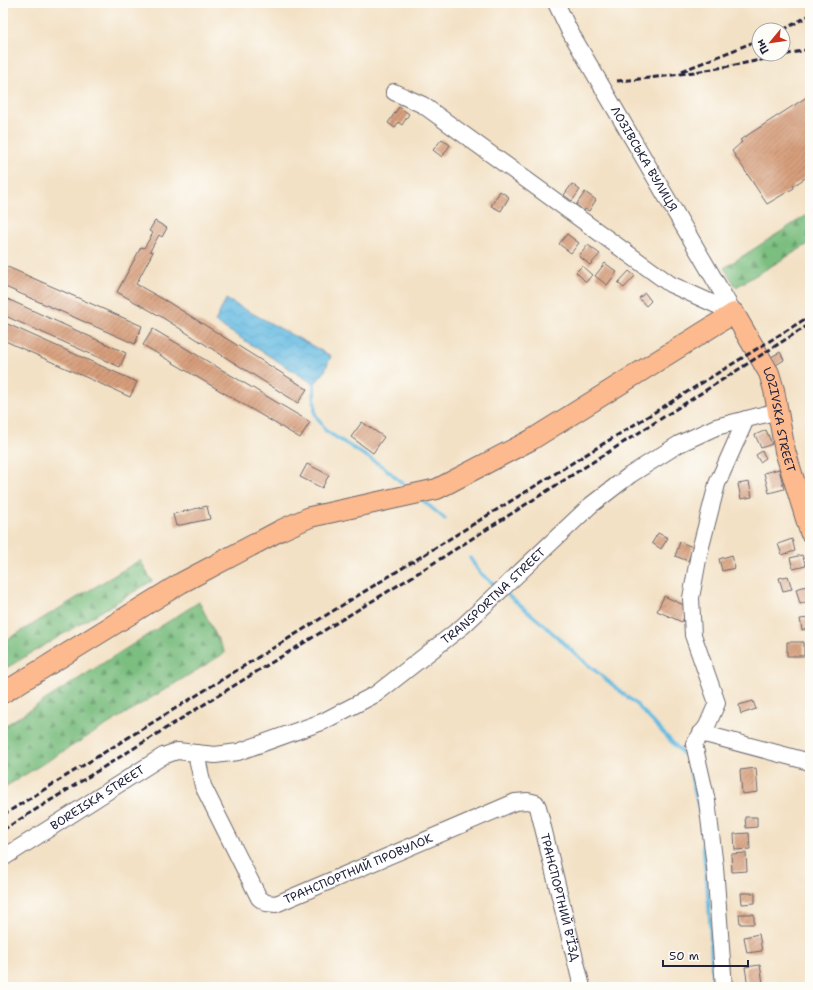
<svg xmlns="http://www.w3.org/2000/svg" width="813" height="990" font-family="'Shantell Sans',sans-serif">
<defs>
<pattern id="forest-firs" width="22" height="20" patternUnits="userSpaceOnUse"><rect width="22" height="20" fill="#7bbe80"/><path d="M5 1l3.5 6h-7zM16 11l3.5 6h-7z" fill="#649a6a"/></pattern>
<pattern id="water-waves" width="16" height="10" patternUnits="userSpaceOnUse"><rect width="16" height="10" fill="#66bbe2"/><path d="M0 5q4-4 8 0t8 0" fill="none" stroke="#58a0c3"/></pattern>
<pattern id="building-hatch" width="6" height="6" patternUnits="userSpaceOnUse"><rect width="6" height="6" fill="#d79f7c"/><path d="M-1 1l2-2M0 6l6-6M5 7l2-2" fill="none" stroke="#ae8167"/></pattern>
</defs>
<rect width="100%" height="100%" fill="#fdfcf7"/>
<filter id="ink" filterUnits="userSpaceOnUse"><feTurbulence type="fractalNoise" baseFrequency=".025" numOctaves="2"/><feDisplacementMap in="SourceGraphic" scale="8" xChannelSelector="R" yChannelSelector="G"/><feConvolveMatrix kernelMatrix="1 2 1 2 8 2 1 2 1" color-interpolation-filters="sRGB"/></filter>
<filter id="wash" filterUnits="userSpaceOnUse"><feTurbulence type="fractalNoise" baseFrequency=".012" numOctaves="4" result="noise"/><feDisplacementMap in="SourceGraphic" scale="16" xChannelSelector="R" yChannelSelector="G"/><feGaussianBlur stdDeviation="0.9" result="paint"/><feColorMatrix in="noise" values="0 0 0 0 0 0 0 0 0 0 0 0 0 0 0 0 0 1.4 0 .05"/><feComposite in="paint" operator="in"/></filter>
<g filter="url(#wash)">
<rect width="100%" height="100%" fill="#f3e1c5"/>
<path fill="url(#forest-firs)" stroke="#4e705e" d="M810 213V243L736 287 724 268Z
M140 560 152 581 3 670V642Z
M199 602 225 653 3 788V727Z"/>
<path fill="url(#water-waves)" stroke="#446e8e" d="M226 299 331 356 324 373 314 384 215 322Z"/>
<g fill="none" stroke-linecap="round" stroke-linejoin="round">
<path stroke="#66bbe2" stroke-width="3.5" d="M314 384 315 414 326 431 385 468 409 489
M421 499 445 519
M470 558 480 573 498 587
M504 592 544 625 581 659 636 704 687 758 700 814 709 905 713 987"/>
</g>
<g id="blocks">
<path fill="url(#building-hatch)" d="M810 95V175L793 186 794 188 767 204 732 151 742 142 740 140Z
M399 107 409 114 402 125 398 122 395 128 388 123Z
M442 139 450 145 442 157 433 150Z
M572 184 580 190 572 201 564 195Z
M500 191 509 197 501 211 491 206Z
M585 192 596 200 589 211 585 209 584 211 576 205Z
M155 221 167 228 162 237 159 235 150 251 153 252 136 284 168 302 307 389 298 403 160 316 117 292 141 247 144 248 153 233 149 231Z
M567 234 579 243 571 253 559 244Z
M588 245 600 254 590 265 579 256Z
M605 263 617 272 607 285 595 276Z
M3 265 142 326 135 344 3 286Z
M582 266 592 275 586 282 576 272Z
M629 271 635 276 624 288 618 283Z
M645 293 651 301 646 306 639 298Z
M3 297 126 353 120 367 3 315Z
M3 322 137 382 130 397 3 340Z
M153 329 310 422 300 438 143 345Z
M780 352 784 360 776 365 771 357Z
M362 422 384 437 373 453 351 437Z
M766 430 772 444 761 448 755 435Z
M762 451 766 458 760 462 756 455Z
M307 464 329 475 322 488 300 477Z
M779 469 784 489 769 493 764 473Z
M749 482 752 497 741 499 738 484Z
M207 506 210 519 176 526 173 514Z
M658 533 668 538 661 549 652 543Z
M792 539 795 551 782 555 778 544Z
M680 542 693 547 688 561 675 556Z
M732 555 735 568 722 571 719 559Z
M802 555 806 566 793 569 790 558Z
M788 576 792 589 783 591 779 578Z
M810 585V601L800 604 796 589Z
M664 596 688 607 682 622 657 611Z
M810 618V629L802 630 800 619Z
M787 642H804V656H787Z
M753 701 756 709 741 714 739 705Z
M756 768 758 792 742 794 740 770Z
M745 817H757V827L746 828Z
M749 833 750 849 735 850 734 834Z
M746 853 747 871 732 872 731 854Z
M741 893H755V903L742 904Z
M739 914H754V924H740Z
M759 934 762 951 747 953 744 937Z
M760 965 763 983 748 986 745 967Z"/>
</g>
</g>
<g filter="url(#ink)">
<use href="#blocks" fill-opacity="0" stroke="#6b656b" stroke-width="1"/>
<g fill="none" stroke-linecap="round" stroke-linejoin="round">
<defs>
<g id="minor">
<path id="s1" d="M556 3 569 30 734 313"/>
<path d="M394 92 423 105 670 284 734 313"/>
<path d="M701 733 810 762"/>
<path id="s2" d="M196 753 203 786 259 898 266 903 276 904 515 802 528 801 536 803 538 807 582 987"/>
<path id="s3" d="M3 858 163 756 177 751 215 755 238 752 322 722 376 694 463 626 591 505 630 475 679 444 716 427 778 411"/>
<path d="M724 987 715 867 707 801 694 744 707 726 717 703 693 635 691 598 699 554 717 484 746 419"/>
</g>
<g id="major">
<path id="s4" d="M3 693 181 583 281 530 310 517 437 489 531 440 734 313 769 373 774 390 785 451 810 532"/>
</g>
</defs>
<use href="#minor" stroke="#6b656b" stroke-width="18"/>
<use href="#major" stroke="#6b656b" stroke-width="22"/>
<use href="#minor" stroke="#fff" stroke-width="16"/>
<use href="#major" stroke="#fcba8e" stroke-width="20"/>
<path stroke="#22223b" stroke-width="3" stroke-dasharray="6 3" stroke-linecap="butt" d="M783 30 810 15
M682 71 759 40
M617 81C682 76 746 64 810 49
M3 815 810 316
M3 830 256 672 410 578 810 324"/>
</g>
</g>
<g text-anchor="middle" stroke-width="3" stroke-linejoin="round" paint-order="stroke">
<g font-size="12" fill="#22223b" stroke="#fdfcf7">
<text dy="4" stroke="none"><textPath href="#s1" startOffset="179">ЛОЗІВСЬКА ВУЛИЦЯ</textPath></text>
<text dy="4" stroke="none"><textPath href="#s4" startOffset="947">LOZIVSKA STREET</textPath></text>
<text dy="4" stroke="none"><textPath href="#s3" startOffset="569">TRANSPORTNA STREET</textPath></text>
<text dy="4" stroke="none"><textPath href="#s3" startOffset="112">BOREISKA STREET</textPath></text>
<text dy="4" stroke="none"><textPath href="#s2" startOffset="267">ТРАНСПОРТНИЙ ПРОВУЛОК</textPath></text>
<text dy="4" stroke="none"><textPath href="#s2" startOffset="556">ТРАНСПОРТНИЙ В'ЇЗД</textPath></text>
</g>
</g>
<rect width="813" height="990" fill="none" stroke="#fdfcf7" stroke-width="16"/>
<g transform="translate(771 42) rotate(241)"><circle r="19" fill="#fdfcf7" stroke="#a5a5ac"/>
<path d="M0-3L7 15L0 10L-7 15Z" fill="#c8321e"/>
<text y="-6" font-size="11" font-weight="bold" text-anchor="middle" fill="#22223b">Пн</text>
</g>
<path d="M663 960v6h85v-6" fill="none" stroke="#22223b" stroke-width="2"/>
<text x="669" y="960" font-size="12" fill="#22223b" stroke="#fdfcf7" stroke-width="3" paint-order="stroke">50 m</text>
</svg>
